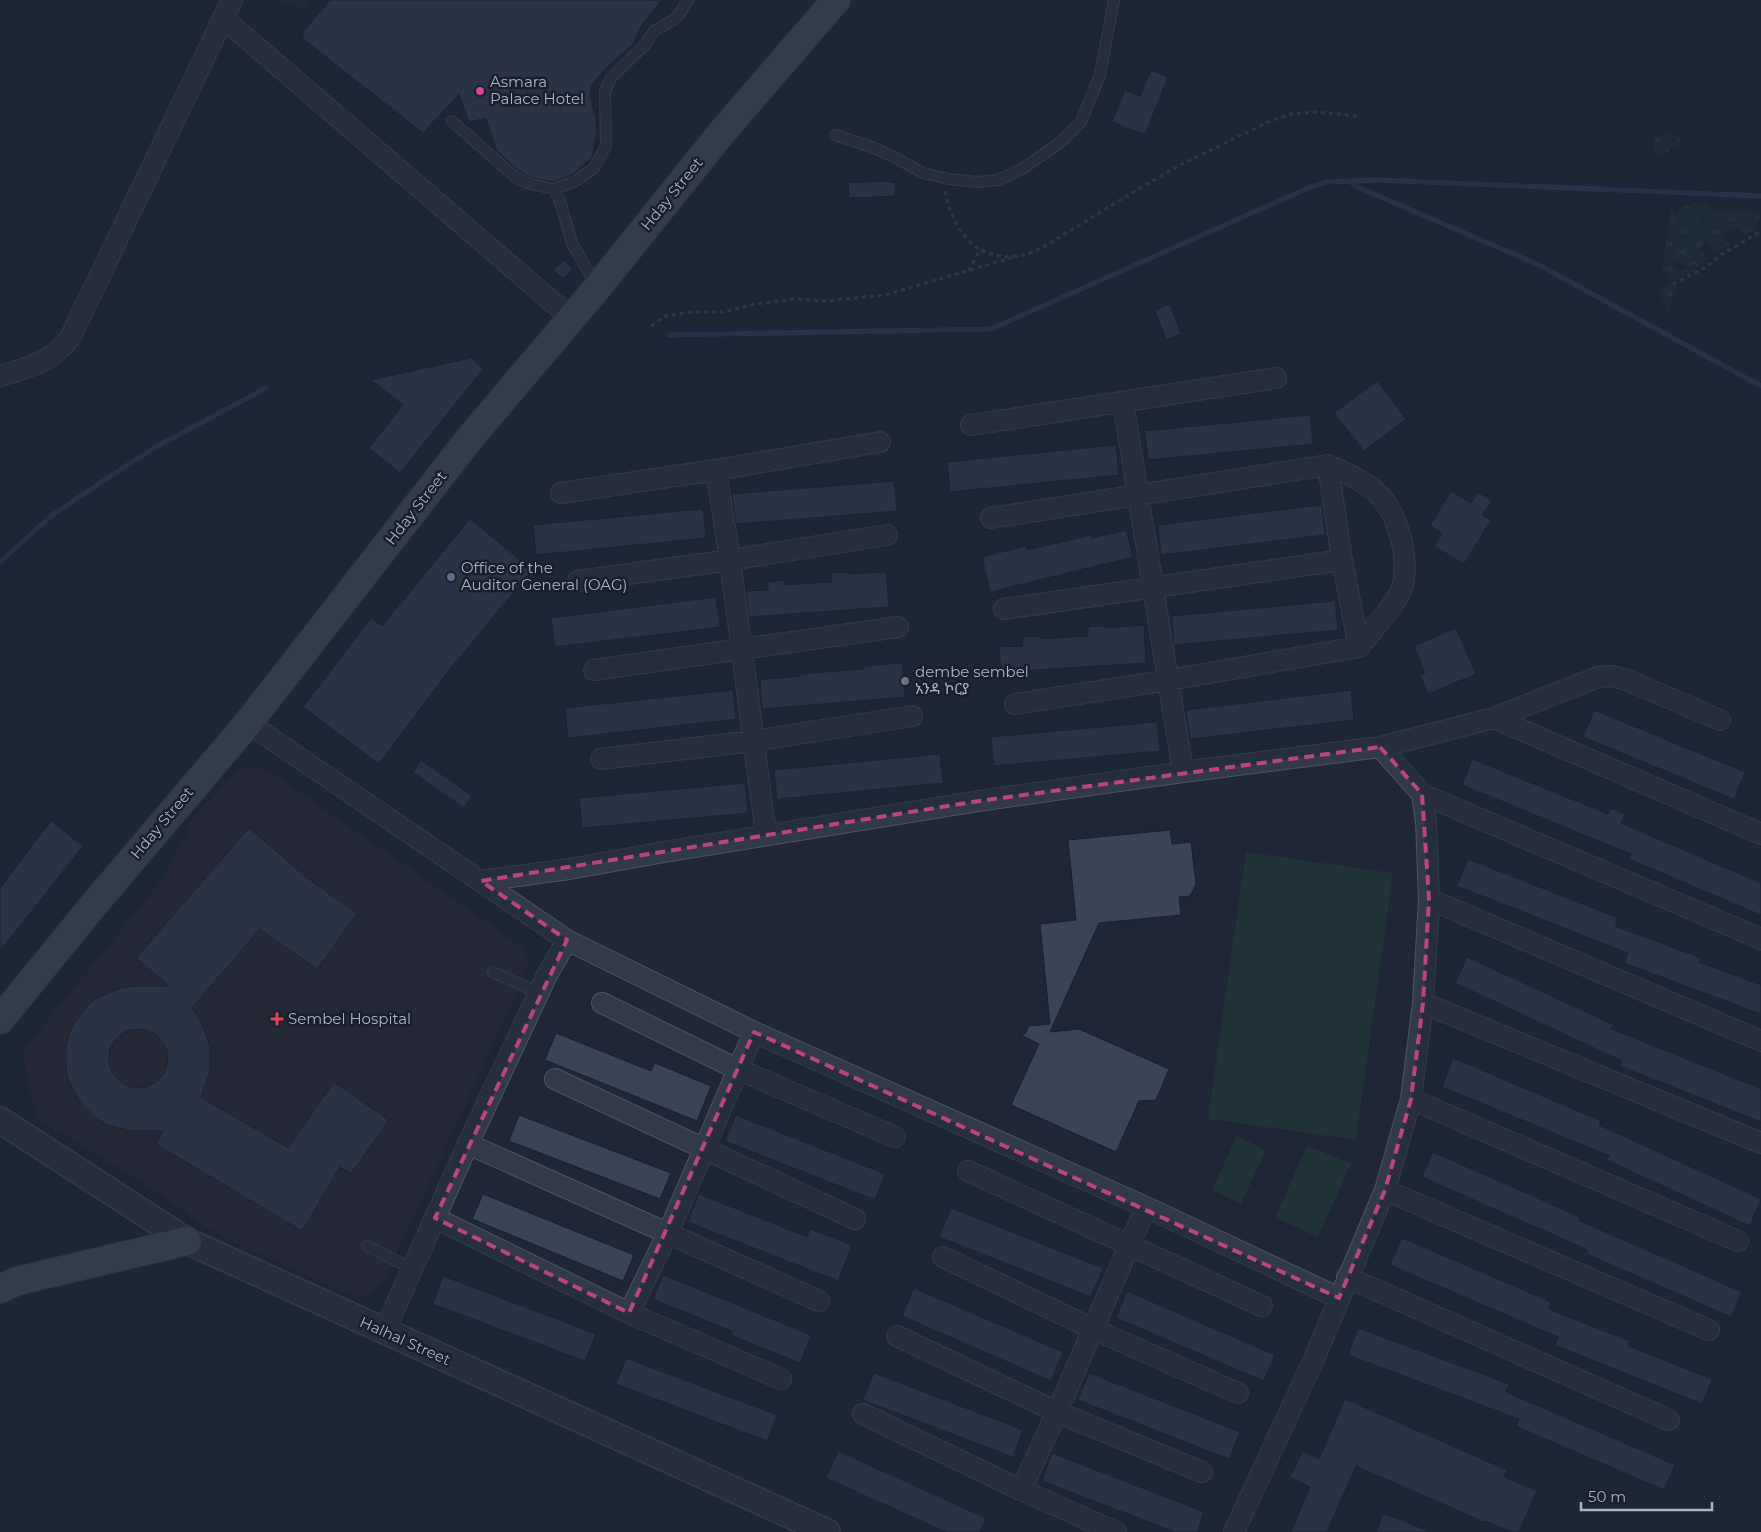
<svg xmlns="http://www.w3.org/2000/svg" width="1761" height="1532" font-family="Montserrat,'Noto Sans Ethiopic',sans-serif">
<defs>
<pattern id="grass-tufts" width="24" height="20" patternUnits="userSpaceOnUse" patternTransform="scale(1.25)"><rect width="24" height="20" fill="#203338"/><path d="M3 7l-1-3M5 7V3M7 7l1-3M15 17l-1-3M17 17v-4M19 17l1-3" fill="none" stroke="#3e4e53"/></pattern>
<pattern id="forest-crowns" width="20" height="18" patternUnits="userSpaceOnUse" patternTransform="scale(1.25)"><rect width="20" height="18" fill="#203338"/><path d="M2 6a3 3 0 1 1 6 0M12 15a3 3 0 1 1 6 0" fill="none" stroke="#3e4e53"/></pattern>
</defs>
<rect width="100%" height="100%" fill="#1e2637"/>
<path fill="#2d2a38" d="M250 767H260L270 772 470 910 520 946 527 954 528 966 524 977 390 1268 382 1283 370 1294 359 1296 343 1292 237 1244 205 1227 157 1192 37 1118 29 1085 23 1050 163 879 173 857 191 831 187 825 229 779 240 770Z"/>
<path fill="url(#grass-tufts)" d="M1672 202 1675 214 1686 205 1692 208 1693 206 1692 203 1708 204 1711 209 1733 210 1747 209 1760 216 1754 230 1744 235V232L1738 228 1728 231 1723 237 1730 242 1728 246 1714 252 1707 243H1704L1700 248 1694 245 1686 236 1681 235C1676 242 1672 253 1676 261L1672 266 1673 269 1679 271 1695 268C1688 277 1678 275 1672 283L1679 287 1674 290 1671 308 1666 313 1668 306 1659 295 1664 287 1671 283 1668 274 1662 272Z"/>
<path fill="url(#forest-crowns)" d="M1668 133 1672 136 1675 134 1679 135 1680 137 1679 146 1676 150 1673 147C1668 153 1663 156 1655 152L1653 144 1656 136 1661 134 1666 135Z
M1703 209 1713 210 1715 221 1704 229 1697 226 1696 217 1699 210Z
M1681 235 1686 236C1694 245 1704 249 1708 259L1695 268 1688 269 1684 262 1676 261C1669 248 1671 246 1681 235Z"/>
<path fill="#203338" d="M280 0H308L303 11Z
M1246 852 1393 873 1356 1140 1208 1119Z
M1237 1136 1266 1150 1241 1204 1212 1190Z
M1307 1145 1351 1164 1318 1237 1275 1218Z"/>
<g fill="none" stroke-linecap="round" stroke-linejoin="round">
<path stroke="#30405f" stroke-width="5" d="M1350 181 1355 186 1539 265 1761 386
M669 335 991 329 1308 188 1327 182 1378 180 1761 196
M0 562 51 516 109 477 154 448 266 388"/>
</g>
<path fill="#3a4458" stroke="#19202e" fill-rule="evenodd" d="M330 0H662L643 23 633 44 609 65 591 85 590 96 596 119 597 132 592 157 573 174 553 182 529 177 518 170 497 151 486 118 469 122 459 94 423 133 302 38 304 31Z
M1151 70 1168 77 1145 135 1112 122 1125 90 1140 96Z
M884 181 896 183 894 196 849 198 848 183Z
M564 260 572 268 570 273 563 278 553 270Z
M1170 304 1181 334 1166 340 1155 310Z
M471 358 483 369 400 473 369 448 403 405 371 380Z
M1377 381 1406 419 1364 451 1334 413Z
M1310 415 1313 444 1148 460 1145 431Z
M1116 445 1119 475 950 492 947 462Z
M894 481 897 511 736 524 732 494Z
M1451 491 1471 503 1478 492 1492 501 1482 515 1491 520 1464 564 1434 546 1442 533 1430 526Z
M1322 505 1325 535 1161 555 1158 525Z
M703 509 706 538 536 555 533 525Z
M470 519 532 570 446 674 379 764 303 707 371 618 382 626Z
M1126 530 1133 557 990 592 982 557 1026 546 1027 550 1091 535 1092 538Z
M847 572V574L886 572 889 607 749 617 746 591 768 590V582L785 580V585L832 582 831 573Z
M716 597 720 627 555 647 551 618Z
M1335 601 1338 630 1174 645 1172 616Z
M1144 625 1146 663 1001 672 999 647 1023 646 1022 637 1040 636V639L1088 636V627L1105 626V628Z
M1456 628 1476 674 1428 694 1420 675 1425 673 1414 646Z
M902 663 905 697 762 709 760 680 800 676V674L864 669V666Z
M733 690 736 719 568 738 565 708Z
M1351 690 1354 720 1190 739 1186 710Z
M1594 710 1745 772 1734 799 1583 737Z
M1157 722 1160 751 994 766 991 737Z
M940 754 943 783 777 799 774 770Z
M1472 759 1608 814 1611 808 1625 814 1621 823 1761 883V915L1629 859 1631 854 1462 785Z
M421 760 472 796 464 808 413 772Z
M745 783 748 813 582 828 579 798Z
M51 821 83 846 0 951V888Z
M249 828 306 877 357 914 317 969 260 929 192 1008 203 1025 210 1047V1071L201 1097 288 1148 334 1082 389 1120 351 1174 340 1167 302 1231 156 1144 163 1131H131L108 1125 97 1119 80 1102 69 1081 66 1070V1046L69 1034 74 1023 89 1004 99 997 121 988 133 986H169L136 958ZM136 1029 146 1030 155 1034 165 1045 168 1054 167 1064 164 1073 158 1081 145 1088 130 1087 122 1083 112 1072 109 1063 110 1049 115 1040 126 1031Z
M1170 830 1172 844 1191 842 1196 884 1190 896 1179 897 1181 915 1099 923 1050 1032 1079 1029 1169 1069 1156 1100 1139 1101 1116 1152 1011 1105 1039 1044 1019 1034H1025L1029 1026 1050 1024 1040 924 1076 920 1068 840Z
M1468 859 1618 918 1615 926 1701 958 1699 962 1761 985V1014L1624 963 1628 953 1457 886Z
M1467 957 1614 1025 1611 1029 1761 1089V1122L1620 1066 1622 1061 1455 983Z
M556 1033 651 1071 655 1063 711 1086 697 1121 545 1060Z
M1453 1058 1601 1121 1599 1125 1761 1199 1750 1226 1607 1160 1610 1156 1442 1087Z
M519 1115 671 1173 660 1199 509 1141Z
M736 1115 885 1174 875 1200 725 1141Z
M1433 1152 1580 1217 1578 1220 1742 1292 1731 1317 1587 1254 1588 1250 1422 1177Z
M483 1194 634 1255 623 1281 472 1219Z
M699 1194 807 1237 810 1229 852 1245 838 1281 688 1222Z
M951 1208 1103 1268 1091 1297 939 1237Z
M1402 1238 1551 1302 1548 1309 1630 1341 1628 1346 1712 1379 1702 1404 1555 1345 1558 1337 1390 1265Z
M663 1275 811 1335 800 1363 731 1335 732 1331 653 1299Z
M443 1276 596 1334 585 1361 433 1304Z
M914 1288 1063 1352 1051 1381 902 1316Z
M1127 1291 1275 1355 1264 1381 1116 1318Z
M1358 1328 1509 1384 1506 1392 1675 1465 1664 1490 1516 1426 1519 1419 1348 1355Z
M626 1358 777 1415 767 1441 616 1384Z
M874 1373 1023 1430 1013 1457 863 1400Z
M1089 1373 1240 1432 1229 1459 1078 1400Z
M1345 1399 1507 1470 1504 1477 1537 1491 1519 1532H1512L1485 1521 1484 1522 1356 1466 1327 1532H1291L1310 1487 1290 1477 1303 1451 1319 1459Z
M838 1451 986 1518 980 1532H946L826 1478Z
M1052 1453 1204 1512 1197 1532H1175L1042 1481Z
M1383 1513 1429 1531 1428 1532H1376Z"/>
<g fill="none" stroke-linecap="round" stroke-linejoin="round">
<defs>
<path id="service" d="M452 121 514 176 527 183 553 189 560 201 572 243 596 286
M835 135 872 147 896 158 923 173 949 179 977 182 998 180 1022 169 1061 142 1081 122 1100 75 1114 0
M553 189 574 182 594 168 606 146 605 91 611 78 645 45 654 31 673 20 680 13 688 0
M493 972 539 993
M367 1246 412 1269"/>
<path id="minor" d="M223 18 571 318
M0 376C30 367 50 363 70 338L232 0
M1123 402 1183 772
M971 425 1276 378
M1328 465 1342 560 1359 647
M716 470 730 560 766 835
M561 493 716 470 880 442
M991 518 1328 465C1346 473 1365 481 1378 494 1399 514 1410 561 1402 588 1397 603 1370 633 1359 647L1169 680 1015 704
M578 581 730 560 887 535
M1004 609 1342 560
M594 670 898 627
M1494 718 1761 834
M248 723 567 940 754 1032 1146 1207 1339 1298
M601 759 753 741 912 716
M1422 794 1761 939
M481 881 569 869 670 851 979 801 1183 772 1380 747 1494 718 1598 677 1611 676 1627 680 1720 720
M1429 899 1761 1041
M602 1003 737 1069 895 1137
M1423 1003 1761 1143
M555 1079 855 1219
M1411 1099 1738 1241
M468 1144 819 1301
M968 1171 1262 1306
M1385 1190 1709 1330
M435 1218 629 1313 781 1379
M943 1257 1093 1329 1238 1393
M1347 1277 1669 1420
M629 1313 668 1233 754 1032
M384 1332 468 1144 547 975 567 940
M897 1336 1057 1412 1202 1472
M863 1414 1021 1490 1116 1532
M1021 1490 1057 1412 1146 1207
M1234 1532 1314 1359 1385 1190 1411 1099 1423 1003 1429 899 1426 822 1422 794 1380 747"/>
<path id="tertiary" d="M0 1120 187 1241 827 1532"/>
<path id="primary" d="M0 1020 91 908 248 723 470 438 597 288 723 131 836 0
M0 1289 17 1281 187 1241"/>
</defs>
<use href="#service" stroke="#4c5363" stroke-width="12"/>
<use href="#minor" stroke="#4c5363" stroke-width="22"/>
<use href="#tertiary" stroke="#4c5363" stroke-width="28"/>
<use href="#primary" stroke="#3b4251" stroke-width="30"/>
<path stroke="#3e5056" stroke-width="3" stroke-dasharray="4 4" stroke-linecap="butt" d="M945 191C953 232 977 264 1023 255 1029 254 1036 250 1042 248L1143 186 1184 163 1268 122 1291 114 1316 112 1357 116
M969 271 980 249
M1673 284 1708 266 1721 255 1761 231
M651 326 665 316 693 312H725L749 305 794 299 826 301 885 295 1018 256"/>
<use href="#service" stroke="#323948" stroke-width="10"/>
<use href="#minor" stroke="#323948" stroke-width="20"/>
<use href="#tertiary" stroke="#323948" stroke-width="25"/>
<use href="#primary" stroke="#4f5768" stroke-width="28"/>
</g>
<path d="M0 0H1761V1532H0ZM1380 747 1422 794 1429 899 1423 1003 1411 1099 1385 1190 1339 1298 754 1032 629 1313 435 1218 567 940 481 881 979 801Z" fill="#1e2637" fill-opacity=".55" fill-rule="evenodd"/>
<path fill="none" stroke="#bb467b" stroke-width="4" stroke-dasharray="10 6" stroke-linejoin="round" d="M1380 747 1422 794 1429 899 1423 1003 1411 1099 1385 1190 1339 1298 754 1032 629 1313 435 1218 567 940 481 881 979 801Z"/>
<circle fill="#d1479c" stroke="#181e2c" stroke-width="2" cx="480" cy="91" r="5"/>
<circle fill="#5c6f8a" stroke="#181e2c" stroke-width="2" cx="451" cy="577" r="5"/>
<circle fill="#6b7280" stroke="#181e2c" stroke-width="2" cx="905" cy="681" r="5"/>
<path fill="#e0444e" stroke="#181e2c" stroke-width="2" d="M274.5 1011.5h5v5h5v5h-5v5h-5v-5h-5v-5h5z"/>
<g text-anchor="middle" stroke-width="5" stroke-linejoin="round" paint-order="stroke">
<g font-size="15" fill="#acb3c5" stroke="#181e2c" text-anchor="start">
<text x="490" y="87">Asmara<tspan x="490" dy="17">Palace Hotel</tspan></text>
<text x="461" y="573">Office of the<tspan x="461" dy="17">Auditor General (OAG)</tspan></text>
<text x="915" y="677">dembe sembel<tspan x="915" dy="17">አንዳ ኮርያ</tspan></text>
<text x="288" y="1024">Sembel Hospital</text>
</g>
<g font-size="15" fill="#acb3c5" stroke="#181e2c">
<text transform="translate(672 194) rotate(-51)" y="5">Hday Street</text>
<text transform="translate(416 508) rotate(-52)" y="5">Hday Street</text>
<text transform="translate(162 823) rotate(-50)" y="5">Hday Street</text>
<text transform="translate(405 1341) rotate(24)" y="5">Halhal Street</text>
</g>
</g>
<path d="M1581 1502v8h131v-8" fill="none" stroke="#acb3c5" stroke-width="2.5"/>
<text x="1588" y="1502" font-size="15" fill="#acb3c5" stroke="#181e2c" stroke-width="4" paint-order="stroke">50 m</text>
</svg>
